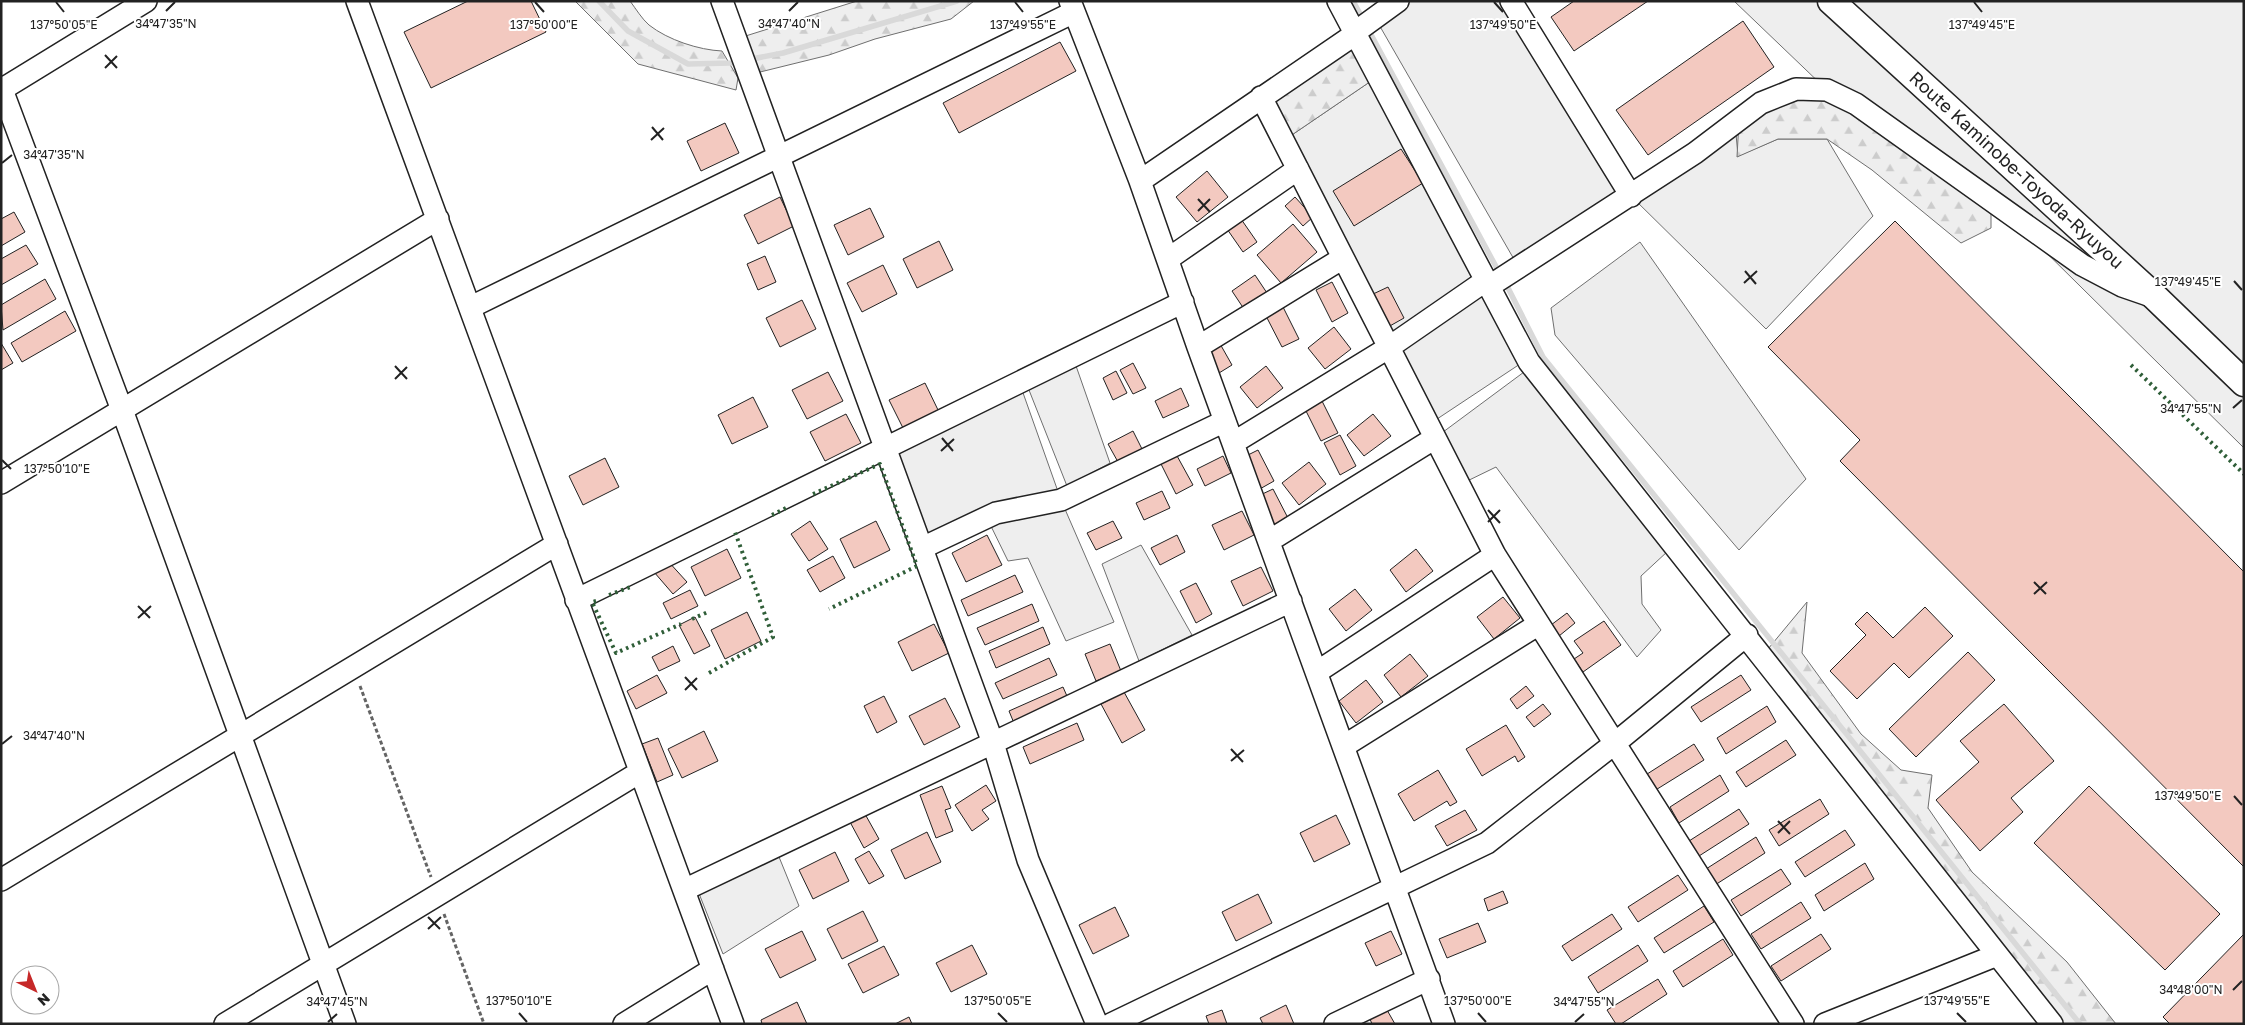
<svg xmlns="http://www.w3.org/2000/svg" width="2245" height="1025" font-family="'Golos Text',sans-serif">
<defs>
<pattern id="forest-firs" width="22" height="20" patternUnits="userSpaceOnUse" patternTransform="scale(1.25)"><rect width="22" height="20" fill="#eee"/><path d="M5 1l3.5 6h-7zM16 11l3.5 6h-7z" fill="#ccc"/></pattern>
</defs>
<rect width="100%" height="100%" fill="#fff"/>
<path fill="#eee" stroke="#6f6f6f" d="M1409 1H1510L1626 199 1515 261 1378 23Z
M1734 1H2244V448L1999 206 1827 90Z
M1377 77 1520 364 1428 425 1283 141Z
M1735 123 1738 156 1778 139H1827L1873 216 1766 329 1631 196Z
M1075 363 1110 463 1067 486 1027 385Z
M1524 372 1668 551 1641 576 1642 604 1661 630 1637 657 1496 467 1459 485 1435 438Z
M1022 390 1061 500 1114 622 1066 641 1028 558 1008 561 987 518 922 548 888 453Z
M1141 545 1192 635 1139 661 1102 564Z
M777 852 799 906 723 954 698 891Z"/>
<path fill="url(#forest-firs)" stroke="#6f6f6f" d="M575 1H630C636 9 642 19 649 25 668 40 699 50 722 51L738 78 736 90 638 64Z
M857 1H974L951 19 875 39 829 55 748 75 736 39Z
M1357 39 1377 77 1283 141 1261 97Z
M1796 89 1856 104 1991 201V228L1961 243 1872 170 1827 139H1778L1737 157 1739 120Z
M1807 602 1802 653 1861 734 1901 770 1932 775 1928 808 1972 872 2067 962 2116 1024H2052L1763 655Z"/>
<path fill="#ededed" stroke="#6f6f6f" d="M1640 242 1806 479 1739 550 1555 335 1551 308Z"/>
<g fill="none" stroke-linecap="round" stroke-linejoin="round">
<path stroke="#d9d9d9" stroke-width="5.5" d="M599 1 628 31 688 64 731 63 783 53 957 1
M1353 1 1364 21
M1368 29 1500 274
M1505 282 1543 357 2080 1024"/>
</g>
<path fill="#f3c9c0" stroke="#222" d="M468 1H531L546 32 431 88 404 32Z
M1574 1H1648L1574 51 1551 17Z
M1743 21 1774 67 1648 155 1616 110Z
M1060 42 1076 71 959 133 943 103Z
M725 123 739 153 701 171 687 141Z
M1401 149 1423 183 1354 226 1333 191Z
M1207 171 1228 197 1197 222 1176 197Z
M780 197 794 226 758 244 744 215Z
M1295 197 1313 217 1303 226 1285 206Z
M870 208 884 237 848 255 834 225Z
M14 212 25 232 1 246V219Z
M1241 219 1257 242 1243 252 1227 229Z
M1895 221 2244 572V867L1840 461 1860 440 1768 347Z
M1293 224 1317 252 1281 283 1257 255Z
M939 241 953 270 917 288 903 259Z
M26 245 38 264 1 285V259Z
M765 256 776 282 758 290 747 264Z
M883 265 897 294 862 312 847 283Z
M1255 275 1267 293 1244 309 1232 291Z
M45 279 56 299 3 330 1 305Z
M1332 282 1348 313 1332 322 1316 290Z
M1388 287 1404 318 1388 327 1371 295Z
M802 300 816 329 780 347 766 318Z
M1283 307 1299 339 1282 347 1266 316Z
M65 311 76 331 22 362 11 343Z
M1334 327 1351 349 1325 369 1308 348Z
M1219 342 1232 365 1219 373 1205 350Z
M1 343 13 363 1 370Z
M1133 363 1146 388 1133 394 1120 370Z
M1266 366 1283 388 1257 408 1240 387Z
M1116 371 1127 393 1113 400 1103 378Z
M828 372 843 401 807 419 792 390Z
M925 383 939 412 904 430 889 400Z
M1181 388 1189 406 1163 418 1155 401Z
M753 397 768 427 732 444 718 415Z
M1322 401 1338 433 1321 441 1305 409Z
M846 414 861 443 825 461 810 432Z
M1373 414 1391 436 1364 456 1347 435Z
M1133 431 1142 449 1118 462 1108 444Z
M1340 435 1356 466 1340 475 1324 443Z
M1258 450 1274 481 1258 490 1242 458Z
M1176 454 1193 485 1176 494 1160 462Z
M1223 456 1231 473 1205 486 1197 469Z
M605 458 619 487 583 505 569 476Z
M1309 462 1326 484 1299 505 1282 483Z
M1273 489 1289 520 1272 528 1256 497Z
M1162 491 1170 508 1144 520 1136 503Z
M1242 511 1254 535 1224 550 1212 525Z
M810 521 828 549 809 561 791 534Z
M876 521 890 550 854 568 840 539Z
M1113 521 1122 538 1096 550 1087 533Z
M987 535 1002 565 966 582 952 553Z
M1177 535 1185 552 1160 565 1151 548Z
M727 549 741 578 705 596 691 567Z
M1416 549 1433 571 1406 592 1390 570Z
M833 556 845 578 820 592 807 570Z
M667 560 687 582 673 594 654 572Z
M1261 567 1273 591 1243 606 1231 581Z
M1015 575 1023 592 968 616 961 600Z
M1196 583 1212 614 1196 623 1180 591Z
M1355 589 1372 610 1346 631 1329 609Z
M690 590 698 606 671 619 663 603Z
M1503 597 1520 618 1494 639 1477 617Z
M1032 604 1039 621 985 645 977 628Z
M1925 607 1953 636 1909 678 1894 663 1857 699 1830 671 1866 635 1855 624 1867 612 1893 638Z
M747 612 761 641 725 659 711 630Z
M1567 613 1575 623 1559 636 1551 625Z
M695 617 710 646 694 654 679 625Z
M1604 621 1621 645 1583 672 1574 659 1583 653 1574 641Z
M934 624 949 653 912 671 898 642Z
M1043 627 1050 644 996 668 989 651Z
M1110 644 1121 671 1096 681 1085 654Z
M673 646 680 661 659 671 652 657Z
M1968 652 1995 680 1916 757 1889 729Z
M1410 654 1428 676 1401 697 1384 675Z
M1049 658 1057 675 1003 699 995 683Z
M657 675 667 693 636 709 627 691Z
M1741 675 1751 690 1701 722 1691 707Z
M1366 680 1383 702 1356 723 1339 701Z
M1526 686 1534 696 1517 709 1510 699Z
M1063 687 1070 703 1016 728 1009 711Z
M1124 692 1145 730 1122 743 1101 704Z
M884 696 897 722 877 733 864 706Z
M945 698 960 727 924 745 909 716Z
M1543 704 1551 714 1534 727 1526 717Z
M2004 704 2054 761 2011 798 2023 812 1980 851 1936 800 1979 762 1960 741Z
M1767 706 1776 722 1726 754 1717 738Z
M1077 723 1084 740 1030 764 1023 747Z
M1506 725 1525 757 1518 762 1515 756 1482 776 1466 749Z
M704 731 718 761 682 778 668 749Z
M658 738 673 775 657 782 642 744Z
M1786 740 1796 755 1746 787 1736 772Z
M1694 744 1704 760 1654 791 1644 776Z
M1438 770 1457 802 1450 806 1447 801 1414 821 1398 794Z
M1720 775 1729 791 1679 823 1670 807Z
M986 785 996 801 982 810 989 819 972 831 955 805Z
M942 786 951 808 945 810 953 831 936 838 920 795Z
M2089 786 2220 914 2165 970 2034 843Z
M1820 799 1829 814 1779 846 1769 830Z
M1739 809 1749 824 1699 856 1689 841Z
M1465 810 1477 830 1447 846 1435 826Z
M865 814 879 839 864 848 850 822Z
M1336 815 1350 844 1314 862 1300 833Z
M1845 830 1855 845 1805 877 1795 862Z
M927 832 941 862 905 879 891 850Z
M1756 837 1765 853 1715 885 1706 869Z
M869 851 884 876 869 884 855 859Z
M835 852 849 881 813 899 799 870Z
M1865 863 1874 879 1824 911 1815 895Z
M1781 869 1791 884 1741 916 1731 900Z
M1678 875 1688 890 1638 922 1628 907Z
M1503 891 1508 903 1488 911 1484 899Z
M1258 894 1272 923 1236 941 1222 912Z
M1801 902 1811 918 1761 949 1751 934Z
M1704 906 1714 922 1664 953 1654 938Z
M1115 907 1129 936 1093 954 1079 925Z
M863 911 878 941 842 959 827 929Z
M1612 914 1622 929 1572 961 1562 946Z
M1478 923 1486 942 1447 958 1439 939Z
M802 931 816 960 780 978 765 949Z
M1391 931 1402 954 1376 966 1365 943Z
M1821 934 1831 949 1781 981 1771 966Z
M2244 934V1024H2170L2163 1017Z
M1723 939 1733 955 1683 987 1673 971Z
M972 945 987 974 951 992 936 963Z
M1638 945 1648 961 1598 993 1588 977Z
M884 946 899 975 863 993 848 964Z
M1658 979 1667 994 1621 1024H1616L1607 1010Z
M797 1002 807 1024H762L761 1020Z
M1286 1005 1294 1024H1263L1260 1018Z
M1222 1010 1227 1024H1209L1206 1016Z
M1387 1010 1395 1024H1372L1370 1019Z
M909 1017 912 1024H895Z"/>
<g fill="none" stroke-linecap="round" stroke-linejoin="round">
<defs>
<path id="minor" d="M357 1 733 1024
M722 1 993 743 1028 860 1097 1024
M1070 1 1140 181 1198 347 1444 1024
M1338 1 1529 362 2052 1024
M1511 1 1631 196
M1 87 122 410 345 1024
M1 90 146 1
M1261 97 1495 555 1793 1024
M1140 181 1348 39 1354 33 1398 1
M1168 259 1298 169
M1488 287 1695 153 1761 103 1796 89 1827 90 1856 104 2082 265 2122 286 2151 296
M471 307 1074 12
M1198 347 1343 258
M1233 443 1388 348 1485 281
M1 483 438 219
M1269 541 1435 438
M922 548 996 513 1061 500 1225 421
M576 600 1183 302
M1317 672 1495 555
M1344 746 1539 624
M1 880 557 544
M684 890 1291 601
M225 1024 640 772
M624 1024 713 969
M1111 1024 1487 843 1614 744 1747 635
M1335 1024 1429 979
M1825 1024 1997 955"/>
<g id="major">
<path id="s1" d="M1831 1 2155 297 2244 383"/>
</g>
</defs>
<use href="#minor" stroke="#222" stroke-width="24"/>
<use href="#major" stroke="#222" stroke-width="29"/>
<path stroke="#646464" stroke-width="3" stroke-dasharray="4 2.5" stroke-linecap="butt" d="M360 686 431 877
M444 914 484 1024"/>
<use href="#minor" stroke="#fff" stroke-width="21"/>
<use href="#major" stroke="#fff" stroke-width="26"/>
<path stroke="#2f5e38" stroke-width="4" stroke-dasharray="2.5 4" stroke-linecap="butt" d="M2131 365 2244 474
M813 494 880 464 917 566 829 609
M772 515 788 507
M609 595 633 586
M596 601 592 602 616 653 681 624
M692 619 708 612
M709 673 773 637 735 532 736 531"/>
</g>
<path fill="none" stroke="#222" stroke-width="2" d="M56 2 64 12M535 2 544 12M1015 2 1023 12M1494 2 1503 12M1974 2 1982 12M166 11 175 2M789 11 798 2M105 55 117 68M105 68 117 56M652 127 663 140M651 140 664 128M2 163 12 155M1198 199 1210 212M1198 211 1210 199M1745 271 1756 284M2234 281 2242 290M1744 283 1757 271M395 366 407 379M395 379 407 367M2233 408 2242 400M942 438 953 451M941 451 954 439M2 460 11 469M1488 510 1500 523M1488 522 1500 510M2034 582 2046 594M2034 594 2047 582M138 606 150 618M138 618 151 606M685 677 697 690M685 690 697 678M2 744 12 736M1231 749 1243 762M1231 761 1244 750M2234 796 2242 805M1778 821 1790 834M1778 833 1790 821M428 917 440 929M428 929 441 917M2233 990 2242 981M519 1013 527 1022M998 1013 1007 1022M1478 1013 1486 1022M1957 1013 1966 1022M328 1022 337 1014M1575 1022 1584 1014"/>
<g text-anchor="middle" stroke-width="4" stroke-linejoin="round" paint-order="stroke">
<g font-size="18" fill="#222" stroke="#fff">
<text dy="6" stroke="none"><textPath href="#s1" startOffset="251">Route Kaminobe-Toyoda-Ryuyou</textPath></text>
</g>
</g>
<g font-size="12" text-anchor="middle" fill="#222" stroke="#fff" stroke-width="4" stroke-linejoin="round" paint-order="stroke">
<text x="166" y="28">34°47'35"N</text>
<text x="789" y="28">34°47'40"N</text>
<text x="64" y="29">137°50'05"E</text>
<text x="544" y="29">137°50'00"E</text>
<text x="1023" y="29">137°49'55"E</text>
<text x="1503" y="29">137°49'50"E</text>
<text x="1982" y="29">137°49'45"E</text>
<text x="54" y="159">34°47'35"N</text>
<text x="2188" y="286">137°49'45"E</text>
<text x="2191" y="413">34°47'55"N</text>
<text x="57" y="473">137°50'10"E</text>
<text x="54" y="740">34°47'40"N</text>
<text x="2188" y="800">137°49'50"E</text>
<text x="2191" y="994">34°48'00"N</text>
<text x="519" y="1005">137°50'10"E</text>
<text x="998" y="1005">137°50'05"E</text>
<text x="1478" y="1005">137°50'00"E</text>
<text x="1957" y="1005">137°49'55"E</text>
<text x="337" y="1006">34°47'45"N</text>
<text x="1584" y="1006">34°47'55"N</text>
</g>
<rect width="2245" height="1025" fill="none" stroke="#222222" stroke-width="5"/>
<g transform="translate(35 990) rotate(137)"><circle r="24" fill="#ffffff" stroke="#a7a7a7"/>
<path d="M0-4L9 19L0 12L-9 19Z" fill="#c62828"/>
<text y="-8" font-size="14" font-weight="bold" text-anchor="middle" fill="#222222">N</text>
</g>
</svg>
